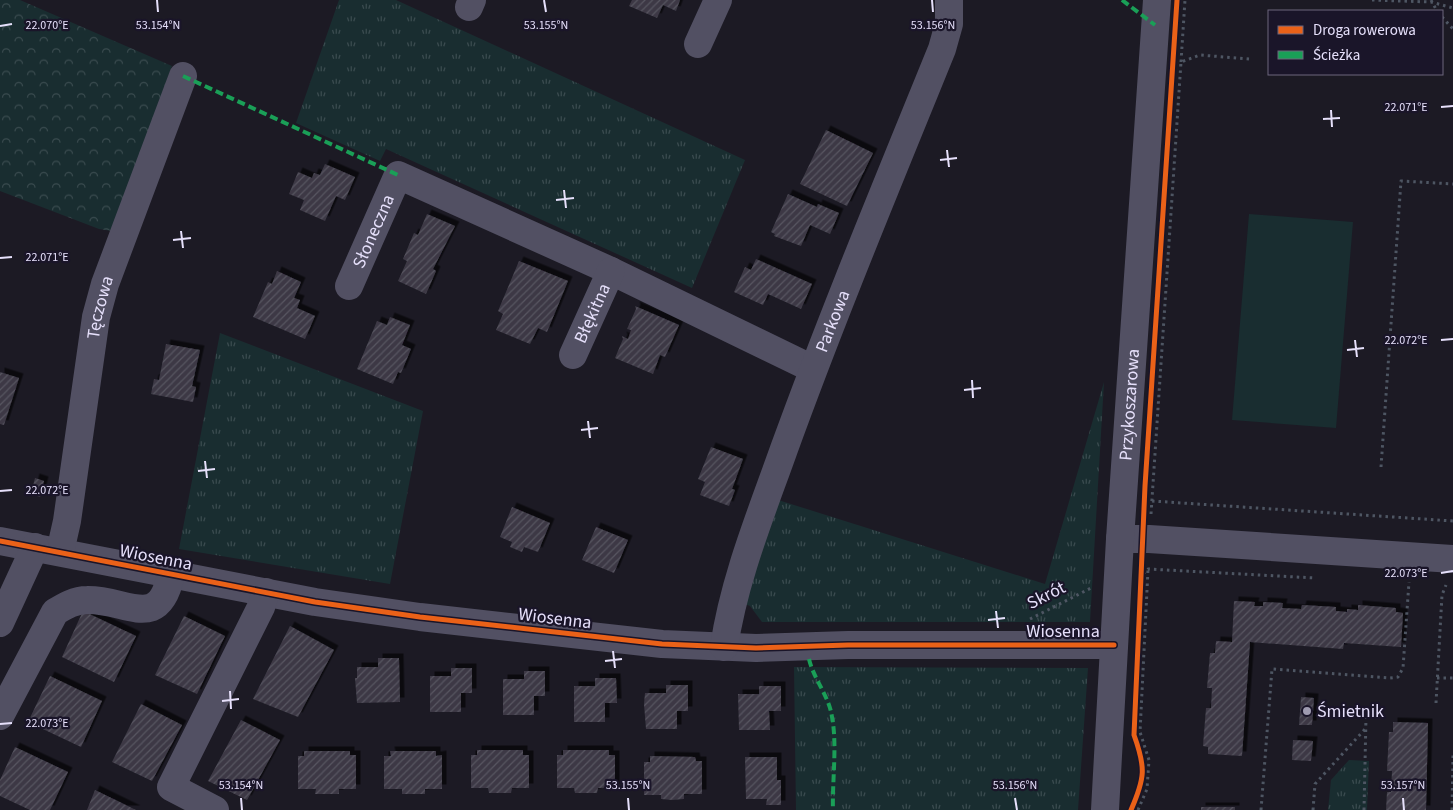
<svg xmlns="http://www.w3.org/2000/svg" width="1453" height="810" font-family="'Source Sans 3',sans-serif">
<defs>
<pattern id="grass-tufts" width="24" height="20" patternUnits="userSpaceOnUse" patternTransform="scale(1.25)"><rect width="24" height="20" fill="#192d30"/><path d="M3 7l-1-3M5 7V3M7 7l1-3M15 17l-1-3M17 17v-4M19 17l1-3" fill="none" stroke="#3a4b4f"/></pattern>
<pattern id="forest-crowns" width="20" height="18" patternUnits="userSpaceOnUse" patternTransform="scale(1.25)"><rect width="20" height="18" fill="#192d30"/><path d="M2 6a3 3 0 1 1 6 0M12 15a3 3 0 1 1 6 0" fill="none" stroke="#3a4b4f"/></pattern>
<pattern id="building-hatch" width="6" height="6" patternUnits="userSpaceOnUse" patternTransform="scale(1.25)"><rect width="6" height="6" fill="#3c3945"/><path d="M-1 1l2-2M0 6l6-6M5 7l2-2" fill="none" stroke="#585561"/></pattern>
<filter id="shadow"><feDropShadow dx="4.5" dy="-4.5" stdDeviation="0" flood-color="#0009"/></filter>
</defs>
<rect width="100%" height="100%" fill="#1c1a24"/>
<path fill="url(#grass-tufts)" d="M339 0H396L745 160 692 288 386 149 380 161 296 123Z
M220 333 423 411 390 584 179 549Z
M1104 382 1090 622H762L750 606 742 603 775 499 1045 584Z
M794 667 1088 668 1078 810H796Z
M1349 760 1369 761 1367 810H1328L1331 780Z"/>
<path fill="url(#forest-crowns)" d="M0 0H20L172 66 112 231 99 229 0 191Z"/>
<path fill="#192d30" d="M1249 214 1353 222 1336 428 1232 420Z"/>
<path fill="url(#building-hatch)" filter="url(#shadow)" d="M632 0H680L676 11 663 5 657 18 629 6Z
M826 130 873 153 847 206 800 184Z
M325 164 355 177 345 200 336 196 325 221 300 210 304 200 289 194 298 172 312 178 314 173 320 175Z
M788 194 817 207 818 204 839 213 830 234 810 225 801 246 774 236 775 234 771 232Z
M427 214 455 226 433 269 436 271 426 294 398 281 407 261 403 259 414 233 418 235Z
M756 259 812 284 801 309 768 294 763 305 734 292 745 267 751 270Z
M519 261 568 281 547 332 538 328 530 344 496 330 503 314 498 311Z
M277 271 301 282 294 298 300 300 297 308 315 316 305 339 253 317 268 282 272 284Z
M635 306 679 325 665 357 660 355 653 374 615 358 623 339 622 336 628 339 631 330 627 329 636 309Z
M390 317 410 325 402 345 411 349 401 373 398 372 393 384 357 369 377 321 387 325Z
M166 344 200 350 192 386 196 387 193 402 151 394 154 379 159 380Z
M0 372 19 378 4 425 0 424Z
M711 447 743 459 732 489 735 490 729 506 700 495 705 482 698 479Z
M35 478 44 481 40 497 31 494Z
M512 507 550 523 538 552 524 547 522 552 510 547 512 542 500 537Z
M596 527 628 540 614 573 582 560Z
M1234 601 1255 602 1254 606H1263V602L1283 603 1282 608 1301 609 1302 605 1336 607V611L1347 612V609L1358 610V605L1396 608V612L1403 613 1401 647 1344 643 1343 649 1250 642 1242 756 1208 754V747L1203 746 1206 708H1211L1212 688H1207L1210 653H1215L1216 641 1232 642Z
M83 611 136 636 114 682 62 657Z
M184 616 225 636 197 694 155 675Z
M290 626 334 650 298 717 253 699Z
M378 658H399L400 702 357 703 355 678H357V667H378Z
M451 668H472V693H461V712H430V676H451Z
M524 671H545V696H534V715H503V679H524Z
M50 676 102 701 81 747 28 722Z
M595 678H616L617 703H605V722H574V686H595Z
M666 685H688V711H677V729H646L644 704 645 693H666Z
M759 686H781V711H769L770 730H739L738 694H759Z
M1301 697 1314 698 1312 725H1299Z
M141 704 182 725 152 781 112 762Z
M241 720 280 740 247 800 208 781Z
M1393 722 1428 723 1426 810H1386L1387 792H1391L1392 771H1387L1389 732H1393Z
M1293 740 1313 741 1311 761 1292 760Z
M15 747 68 772 50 810H30L0 796V780Z
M477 750H523V755H529V788H512L511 793H489L488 788H471V755H477Z
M563 750H609V755H615V788H598L597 793H575L574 788H557V755H563Z
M304 751H350V755H356V789H339V794H315L316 789H298V756H304Z
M390 751H436V756L442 755V789H425V794H402V789H384V756H391Z
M650 756 695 757 696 761H702V794H684V799L672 800 661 799V795H644V762H650Z
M745 757H777V780H781V805H766L767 799H746Z
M95 790 136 810H87Z
M1201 807H1235V810H1201Z"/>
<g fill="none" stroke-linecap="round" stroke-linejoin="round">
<path stroke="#4e5663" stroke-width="3" stroke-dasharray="2.5 4" stroke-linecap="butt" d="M1372 0 1431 2 1453 8
M1431 0 1437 11
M1442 17 1453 29
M1181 62 1185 0
M1381 467 1401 181 1453 184
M1152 501 1453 521
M1151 514 1181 62 1200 55 1249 59
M1143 574 1148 569 1315 578
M1030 619 1093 587
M1437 678H1453
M1436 703 1442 595 1446 585
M1138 810 1147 789 1149 760 1140 732 1148 570
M1261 810 1272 669 1390 678 1398 677 1403 668 1409 582
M1313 810 1315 784 1366 728
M1364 810 1366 717
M1452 810 1453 755"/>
<g stroke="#525063" stroke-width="28">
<path d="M469 7 472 0"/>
<path d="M698 44 718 0"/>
<path id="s1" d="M349 286 398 175 611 271 813 369"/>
<path id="s2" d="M573 355 611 271"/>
<path d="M1120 539H1149L1453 559"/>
<path d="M0 541 315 602 420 617 662 644 756 648 848 645H1114"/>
<path id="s3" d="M60 552 67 521 96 317 105 284 183 76"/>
<path d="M0 623 35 547"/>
<path id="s4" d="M724 647C734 579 761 514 784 449 833 314 888 182 942 49L949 24V0"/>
<path d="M0 716 55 612C65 606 75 600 87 600 127 599 159 633 171 574"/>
<path d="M215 810 171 787 261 607 266 592"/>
<path id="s5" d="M1105 810 1120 539 1157 0"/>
</g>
<path stroke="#1a9f57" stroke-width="4" stroke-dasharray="8 4" stroke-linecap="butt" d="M1122 0 1155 25
M183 76 398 175
M809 659C813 677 828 696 831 712 838 742 832 779 833 810"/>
<defs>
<path id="cycleway" d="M0 541 315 602 420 617 662 644 756 648 848 645H1114
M1131 810C1145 778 1146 768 1134 735L1145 486 1177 0"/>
</defs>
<use href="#cycleway" stroke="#1a1529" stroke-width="8"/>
<use href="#cycleway" stroke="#ea6118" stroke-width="5"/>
</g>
<path fill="none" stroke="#e6e0fb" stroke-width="2" d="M157 0 158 12M544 0 546 12M932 0 933 12M0 26 12 24M1441 107 1453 106M1331 110 1332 127M1323 119 1340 118M947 150 949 167M940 160 957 158M564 190 566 208M556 200 574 198M181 231 183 248M173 240 191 238M0 258 12 257M1355 340 1357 357M1441 340 1453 339M1347 350 1364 348M972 380 973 398M964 390 981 388M588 421 590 438M581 430 598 428M205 461 207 478M198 471 215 469M0 491 12 490M1441 573 1453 571M996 611 998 628M988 620 1005 618M613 651 615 668M605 661 622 659M230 691 231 709M222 701 239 699M0 724 12 723M241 798 242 810M628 798 629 810M1015 798 1017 810M1403 798 1404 810"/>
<circle fill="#9f9bb0" stroke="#1a1529" stroke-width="2" cx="1307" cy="711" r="5"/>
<g text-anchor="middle" stroke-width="4.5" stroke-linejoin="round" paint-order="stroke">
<g font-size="18" fill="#e6e0fb" stroke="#1a1529">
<text dy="6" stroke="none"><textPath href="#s1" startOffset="60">Słoneczna</textPath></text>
<text dy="6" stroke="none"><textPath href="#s3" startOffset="248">Tęczowa</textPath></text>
<text dy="6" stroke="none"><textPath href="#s2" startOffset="46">Błękitna</textPath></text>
<text dy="6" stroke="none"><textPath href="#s4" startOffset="344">Parkowa</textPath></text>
<text dy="6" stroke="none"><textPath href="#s5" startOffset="406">Przykoszarowa</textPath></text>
<text transform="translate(156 557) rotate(11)" y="6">Wiosenna</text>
<text transform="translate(1046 595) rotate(-27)" y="6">Skrót</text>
<text transform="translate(555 618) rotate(7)" y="6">Wiosenna</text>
<text x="1063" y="637">Wiosenna</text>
</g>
<g font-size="18" fill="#e6e0fb" stroke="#1a1529" text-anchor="start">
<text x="1317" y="717">Śmietnik</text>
</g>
</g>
<g font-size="12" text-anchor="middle" fill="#e6e0fb" stroke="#1a1529" stroke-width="4.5" stroke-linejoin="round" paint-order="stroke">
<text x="47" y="29">22.070°E</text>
<text x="158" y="29">53.154°N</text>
<text x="546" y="29">53.155°N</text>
<text x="933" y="29">53.156°N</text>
<text x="1406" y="111">22.071°E</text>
<text x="47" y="261">22.071°E</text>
<text x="1406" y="344">22.072°E</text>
<text x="47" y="494">22.072°E</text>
<text x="1406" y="577">22.073°E</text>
<text x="47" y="727">22.073°E</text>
<text x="241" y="789">53.154°N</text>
<text x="628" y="789">53.155°N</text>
<text x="1015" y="789">53.156°N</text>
<text x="1403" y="789">53.157°N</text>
</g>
<rect x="1268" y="10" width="175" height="65" fill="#1a1529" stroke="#6c667d"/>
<rect x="1278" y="26" width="25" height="8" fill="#ea6118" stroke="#6c667d"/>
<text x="1313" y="35" font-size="15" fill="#e6e0fb">Droga rowerowa</text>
<rect x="1278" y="51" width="25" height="8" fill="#1a9f57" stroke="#6c667d"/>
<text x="1313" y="60" font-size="15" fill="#e6e0fb">Ścieżka</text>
</svg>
